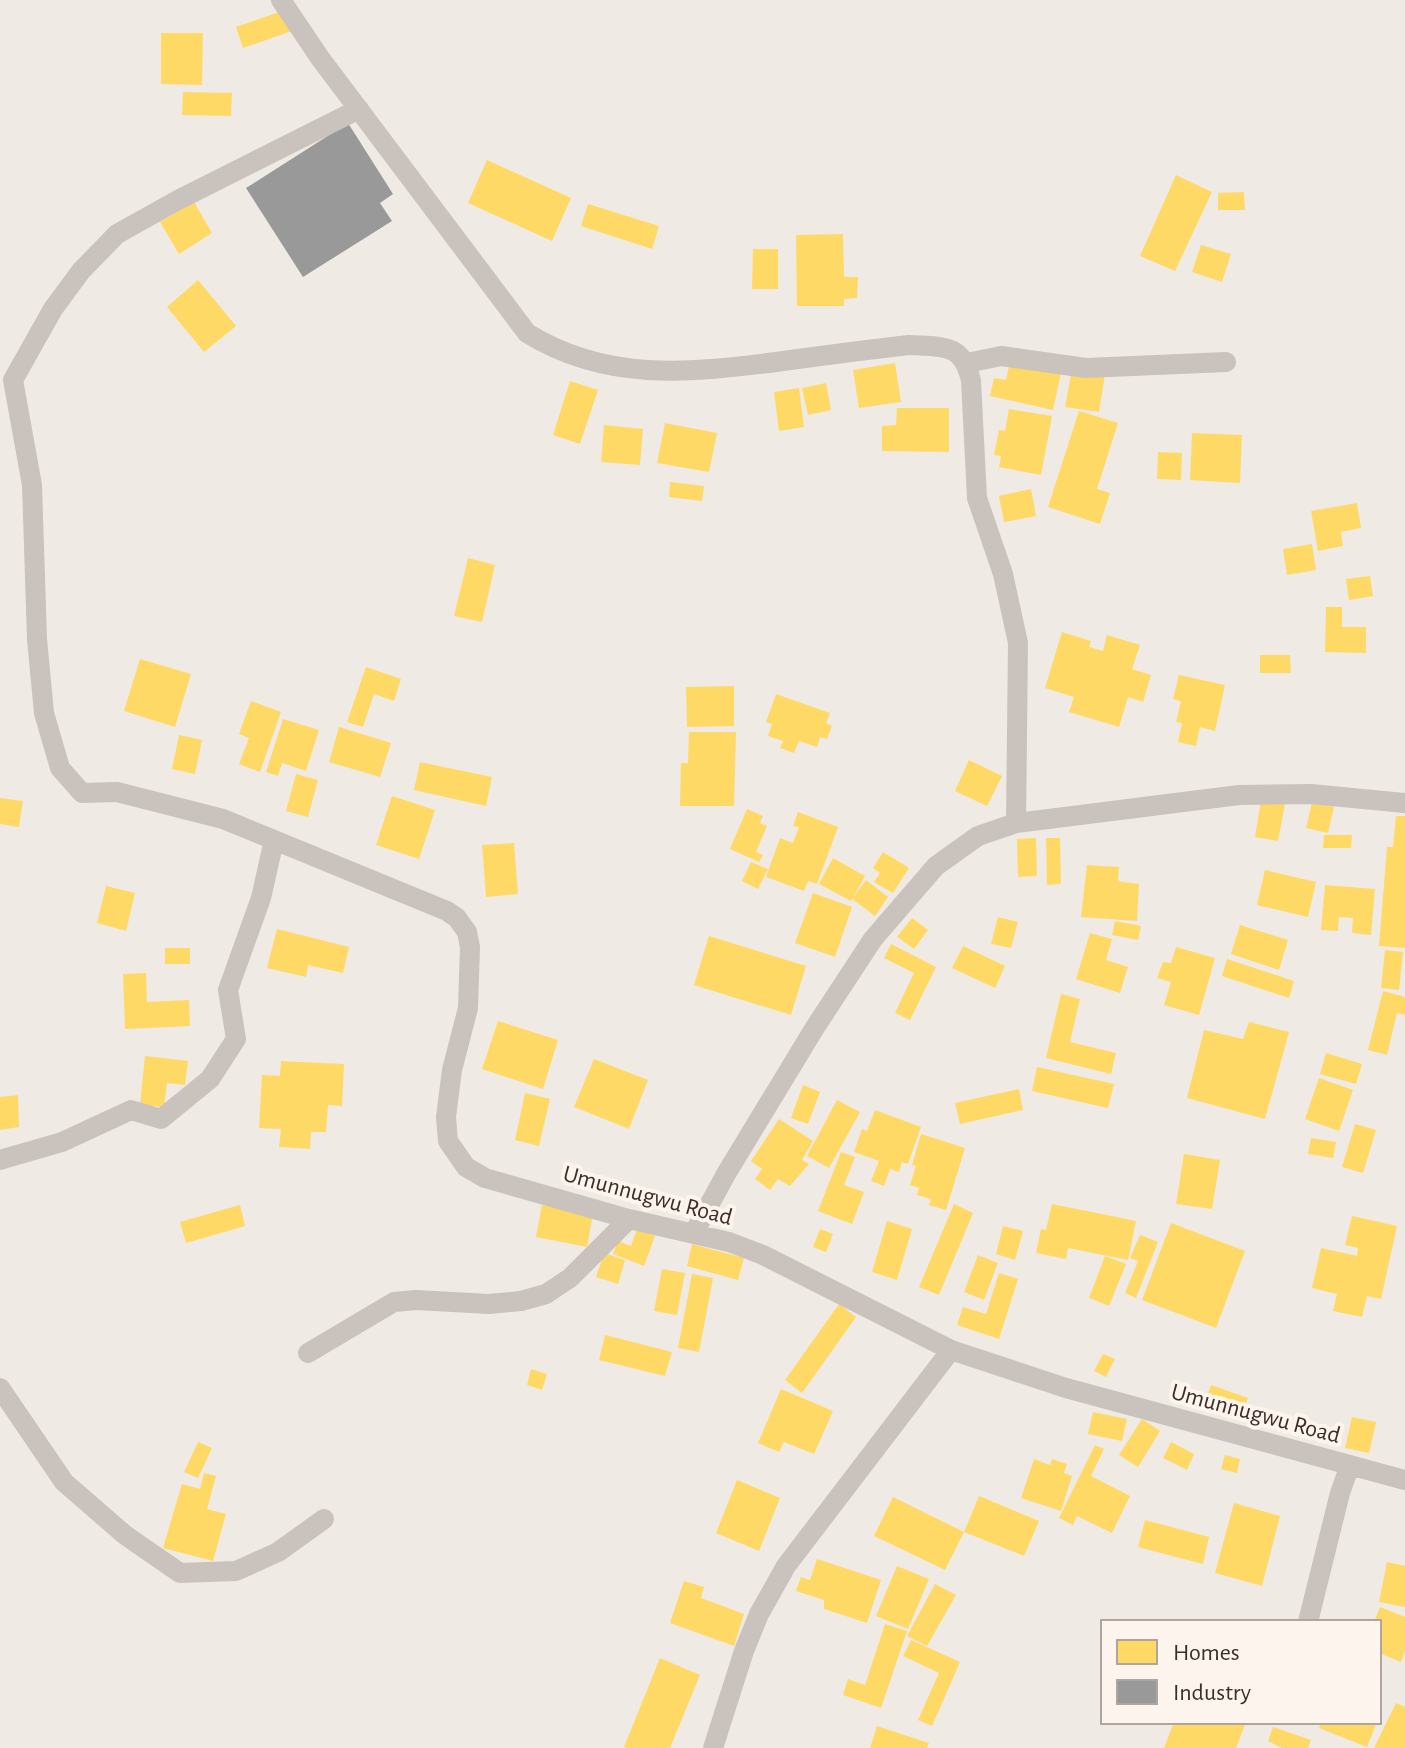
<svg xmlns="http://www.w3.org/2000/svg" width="1405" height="1748" font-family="'Alegreya Sans',sans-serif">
<rect width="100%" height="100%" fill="#f0eae4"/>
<path fill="#ffd966" d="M285 10 292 31 243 48 236 27Z
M161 33H203L202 85 161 84Z
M183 92 232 93 231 116 182 115Z
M487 160 571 198 552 241 468 203Z
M1176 175 1212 192 1175 271 1140 256Z
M1244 192 1245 210H1218V193Z
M194 202 212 233 179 254 160 222Z
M588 204 659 226 652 249 581 226Z
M843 234 844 277H858L857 298 844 299V306H797L796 235Z
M1201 245 1231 254 1222 282 1192 272Z
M753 249H778V289H752Z
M198 280 236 326 204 352 167 307Z
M1010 362 1061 373 1053 410 990 396 994 378 1006 380Z
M895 363 901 402 859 408 853 370Z
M1072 369 1105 374 1099 412 1065 407Z
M570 381 598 390 580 444 553 435Z
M826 383 831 410 808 415 802 388Z
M799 388 804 427 779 431 774 392Z
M897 408H949V452L882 451V426L896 425Z
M1009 409 1052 416 1041 475 999 467 1001 456 994 455 999 430 1005 431Z
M1079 411 1118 423 1097 489 1110 493 1100 524 1048 507Z
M665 423 717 433 709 472 657 463Z
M604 425 643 429 640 465 601 462Z
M1192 433 1242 435 1240 483 1190 480Z
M1158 452 1182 453 1181 480 1157 479Z
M670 482 704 486 702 501 669 497Z
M1031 489 1036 516 1004 522 999 496Z
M1357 503 1361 528 1341 532 1343 546 1318 551 1311 511Z
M1312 544 1316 570 1287 575 1283 549Z
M468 558 495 565 482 622 454 616Z
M1370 576 1373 596 1349 600 1346 579Z
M1326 607H1342V627H1366V653L1325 652Z
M1062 632 1091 641 1089 647 1103 651 1107 635 1140 645 1132 669 1151 675 1143 702 1128 697 1119 727 1069 712 1074 697 1045 688Z
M1260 655H1290L1291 673H1260Z
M140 659 191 674 175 727 124 711Z
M366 667 401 679 394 701 374 694 363 727 347 722Z
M1179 675 1225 685 1215 731 1200 727 1196 746 1178 742 1182 723 1176 722 1181 701 1173 699Z
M734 686V726L687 727 686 687Z
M776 694 830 713 826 723 832 726 827 739 820 737 817 747 799 741 794 753 780 748 783 741 768 736 772 724 766 722Z
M251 701 281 712 260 772 239 764 249 738 239 734Z
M283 719 319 730 306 771 282 763 278 776 266 772Z
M339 727 391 743 380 777 329 762Z
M689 732H736L734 806H680L681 763H688Z
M179 735 202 740 195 774 172 769Z
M969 760 1002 776 987 806 955 791Z
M420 762 492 777 486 806 414 790Z
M296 774 318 780 308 817 286 811Z
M392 796 435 810 419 859 376 845Z
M0 798 23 801 19 827 0 824Z
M1261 800 1285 804 1278 841 1255 837Z
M1312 802 1334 807 1328 833 1306 828Z
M747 809 763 816 760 823 767 826 756 852 763 855 759 862 730 849Z
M798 812 838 827 817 884 808 881 804 891 766 877 780 838 793 843 799 827 793 826Z
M1396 816H1405V948L1379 946 1387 847H1393Z
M1324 835H1352L1351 848H1323Z
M1036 838 1037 876 1018 877 1017 839Z
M1046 838H1060L1061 884 1047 885Z
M514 843 518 894 486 897 482 845Z
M883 852 909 868 893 893 874 882 880 873 873 868Z
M833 858 865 876 851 901 819 884Z
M751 862 768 869 758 889 742 881Z
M1087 865 1119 867 1118 881 1139 884 1137 921 1081 917Z
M1265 870 1316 882 1308 917 1257 905Z
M866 880 888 897 875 916 852 899Z
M1325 885 1375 889 1371 935 1352 933 1353 918 1339 917 1338 931 1321 930Z
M106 886 135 893 126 931 97 923Z
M813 893 852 907 835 957 795 943Z
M998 917 1018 922 1011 948 991 944Z
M912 918 928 930 914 949 897 937Z
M1115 921 1141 926 1138 940 1112 935Z
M1240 925 1288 940 1279 970 1231 954Z
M277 929 349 947 343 973 308 965 306 977 267 968Z
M1090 933 1112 939 1106 960 1128 967 1120 993 1076 979Z
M709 936 806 966 791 1015 694 985Z
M891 944 936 967 910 1020 895 1013 914 973 884 958Z
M963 946 1005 966 995 988 952 968Z
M1176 947 1215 958 1199 1015 1164 1005 1171 982 1157 978 1163 962 1171 963Z
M165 948H190V964H165Z
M1385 950 1403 952 1399 990 1381 988Z
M1227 959 1294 981 1289 998 1222 976Z
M146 973 147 1002 189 1000 190 1026 125 1029 123 974Z
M1383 991 1405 997V1015L1397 1013 1387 1055 1368 1050Z
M1061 994 1080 999 1070 1042 1116 1053 1111 1074 1046 1058Z
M498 1021 558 1040 543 1089 482 1069Z
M1249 1022 1289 1032 1265 1119 1187 1098 1204 1030 1243 1039Z
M1326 1053 1362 1064 1356 1084 1320 1074Z
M145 1056 188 1061 185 1085 167 1083 164 1107 140 1105Z
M594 1059 648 1080 629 1129 574 1107Z
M281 1061 344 1064 342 1106 328 1105 326 1132H311L310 1149 279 1147 281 1129 259 1128 262 1075 280 1076Z
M1037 1067 1114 1084 1108 1108 1032 1091Z
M1319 1078 1353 1090 1339 1131 1305 1119Z
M803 1085 820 1092 808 1124 791 1118Z
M1019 1089 1023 1110 960 1124 955 1103Z
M525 1093 550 1099 539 1146 515 1140Z
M18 1095 19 1127 0 1130V1097Z
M837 1100 860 1112 829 1168 807 1156Z
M875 1110 921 1127 908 1164 902 1162 899 1172 890 1169 884 1186 871 1181 879 1161 854 1152 862 1129 867 1131Z
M779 1119 813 1141 802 1160 809 1164 790 1186 778 1179 770 1190 755 1179 762 1169 751 1161Z
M1355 1124 1376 1130 1363 1173 1342 1167Z
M921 1134 965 1148 946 1210 929 1205 931 1199 917 1195 919 1188 910 1185 916 1166 912 1165Z
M1311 1138 1336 1142 1333 1158 1308 1154Z
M841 1152 855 1157 844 1185 864 1192 852 1224 818 1211Z
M1184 1154 1220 1160 1212 1209 1176 1204Z
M954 1204 973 1213 939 1295 919 1287Z
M1052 1204 1136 1221 1128 1260 1068 1248 1066 1259 1036 1253 1041 1229 1046 1230Z
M240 1205 245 1226 186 1243 180 1222Z
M542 1205 593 1214 587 1247 536 1237Z
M1352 1216 1397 1226 1381 1299 1367 1296 1362 1317 1333 1311 1337 1294 1312 1288 1321 1248 1357 1256 1358 1248 1345 1245Z
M887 1221 912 1229 897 1280 872 1272Z
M1171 1223 1245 1251 1216 1328 1142 1300Z
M1003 1226 1023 1231 1015 1260 996 1254Z
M637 1229 655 1236 644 1266 613 1254 618 1241 631 1246Z
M820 1229 833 1234 826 1252 813 1247Z
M1140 1235 1158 1242 1136 1298 1125 1293 1138 1261 1130 1258Z
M692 1244 744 1258 738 1280 687 1266Z
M604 1253 625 1260 618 1284 596 1277Z
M978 1255 998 1263 984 1300 964 1292Z
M1105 1256 1126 1264 1109 1306 1089 1298Z
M662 1269 685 1273 677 1315 654 1311Z
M999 1273 1018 1279 999 1339 957 1325 963 1307 986 1314Z
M692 1274 713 1278 699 1352 678 1348Z
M839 1304 856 1317 802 1393 785 1380Z
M605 1335 672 1352 665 1376 599 1360Z
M1103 1354 1115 1359 1106 1377 1094 1371Z
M531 1369 547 1374 542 1390 527 1385Z
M1211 1385 1248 1398 1241 1417 1204 1404Z
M781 1389 833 1411 814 1454 784 1442 779 1452 758 1443Z
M1093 1412 1127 1419 1122 1441 1088 1434Z
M1352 1417 1376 1422 1369 1453 1345 1448Z
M1142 1419 1160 1431 1138 1467 1119 1455Z
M198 1442 212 1448 198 1478 184 1472Z
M1171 1442 1194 1454 1187 1470 1163 1458Z
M1095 1445 1104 1449 1091 1476 1130 1496 1112 1533 1077 1516 1073 1525 1059 1518Z
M1225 1455 1240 1459 1237 1473 1221 1469Z
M1034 1459 1050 1465 1052 1459 1067 1464 1064 1473 1072 1476 1061 1511 1021 1498Z
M204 1473 216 1476 207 1509 226 1514 213 1561 163 1548 182 1484 200 1489Z
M737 1480 780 1498 759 1551 716 1533Z
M979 1496 1039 1521 1024 1556 964 1532Z
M893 1497 964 1532 945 1570 874 1536Z
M1234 1503 1280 1516 1262 1586 1215 1573Z
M1145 1520 1209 1537 1203 1564 1138 1547Z
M817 1559 881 1580 867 1623 824 1609V1600L796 1591 801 1577 810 1580Z
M1387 1562 1405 1566V1607L1379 1602Z
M897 1566 929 1579 908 1629 876 1616Z
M684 1581 704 1587 701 1598 744 1614 734 1646 670 1623Z
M935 1584 956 1595 927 1646 907 1636Z
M1380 1607 1405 1617V1651L1401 1662 1379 1653V1622H1374Z
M885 1624 907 1631 881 1708 843 1695 848 1679 865 1685Z
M911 1640 960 1662 932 1726 918 1720 939 1673 903 1656Z
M660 1658 700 1675 670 1748H627L624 1747Z
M1396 1703 1405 1707V1748H1374Z
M1174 1722H1246L1236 1748H1164Z
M1322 1722H1377L1367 1747 1319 1728Z
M877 1726 929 1743 927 1748H870Z
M1273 1727 1311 1740 1308 1748H1282L1268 1741Z"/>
<path fill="#999" d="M348 123 393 194 380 203 392 221 303 277 246 188Z"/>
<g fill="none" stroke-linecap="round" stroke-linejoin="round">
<path stroke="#cac2bc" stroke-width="20" d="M281 0 320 58 527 333C606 382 688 373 776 362 820 356 865 350 909 345 943 347 963 343 971 381L977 498 1003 574 1018 643 1016 823
M359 109 178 200 117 234 81 271 53 309 13 380 32 485 37 639 44 713 60 768 82 793 117 792 223 819 447 911 457 918 467 932 470 947 468 1008 452 1070 446 1117 448 1141 466 1167 485 1178 629 1219 729 1242 763 1255 951 1350 1066 1388 1405 1480
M967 363 1001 356 1086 368 1226 362
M0 1160 62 1142 131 1110 161 1119 210 1079 236 1039 228 990 261 898 274 840
M694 1233 726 1174 814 1029 873 939 936 866 978 836 1016 823 1239 795 1311 794 1405 803
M308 1353 394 1302 416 1300 489 1304 521 1301 546 1294 570 1278 629 1219
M0 1388 64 1482 125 1535 180 1573 236 1571 278 1552 324 1519
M1308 1622 1340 1493 1350 1465
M713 1748 744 1651 759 1614 786 1566 951 1350"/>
</g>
<g text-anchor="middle" stroke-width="8" stroke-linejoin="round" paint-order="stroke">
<g font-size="24" fill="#3c2e2a" stroke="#fcf4ed">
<text transform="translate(648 1195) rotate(15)" y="8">Umunnugwu Road</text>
<text transform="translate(1256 1413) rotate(15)" y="8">Umunnugwu Road</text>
</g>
</g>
<rect x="1101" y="1620" width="280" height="104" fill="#fcf4ed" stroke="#afa59f" stroke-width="2"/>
<rect x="1117" y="1640" width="40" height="24" fill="#ffd966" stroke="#afa59f" stroke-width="2"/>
<text x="1173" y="1660" font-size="24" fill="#3c2e2a">Homes</text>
<rect x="1117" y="1680" width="40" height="24" fill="#999999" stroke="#afa59f" stroke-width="2"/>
<text x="1173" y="1700" font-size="24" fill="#3c2e2a">Industry</text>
</svg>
